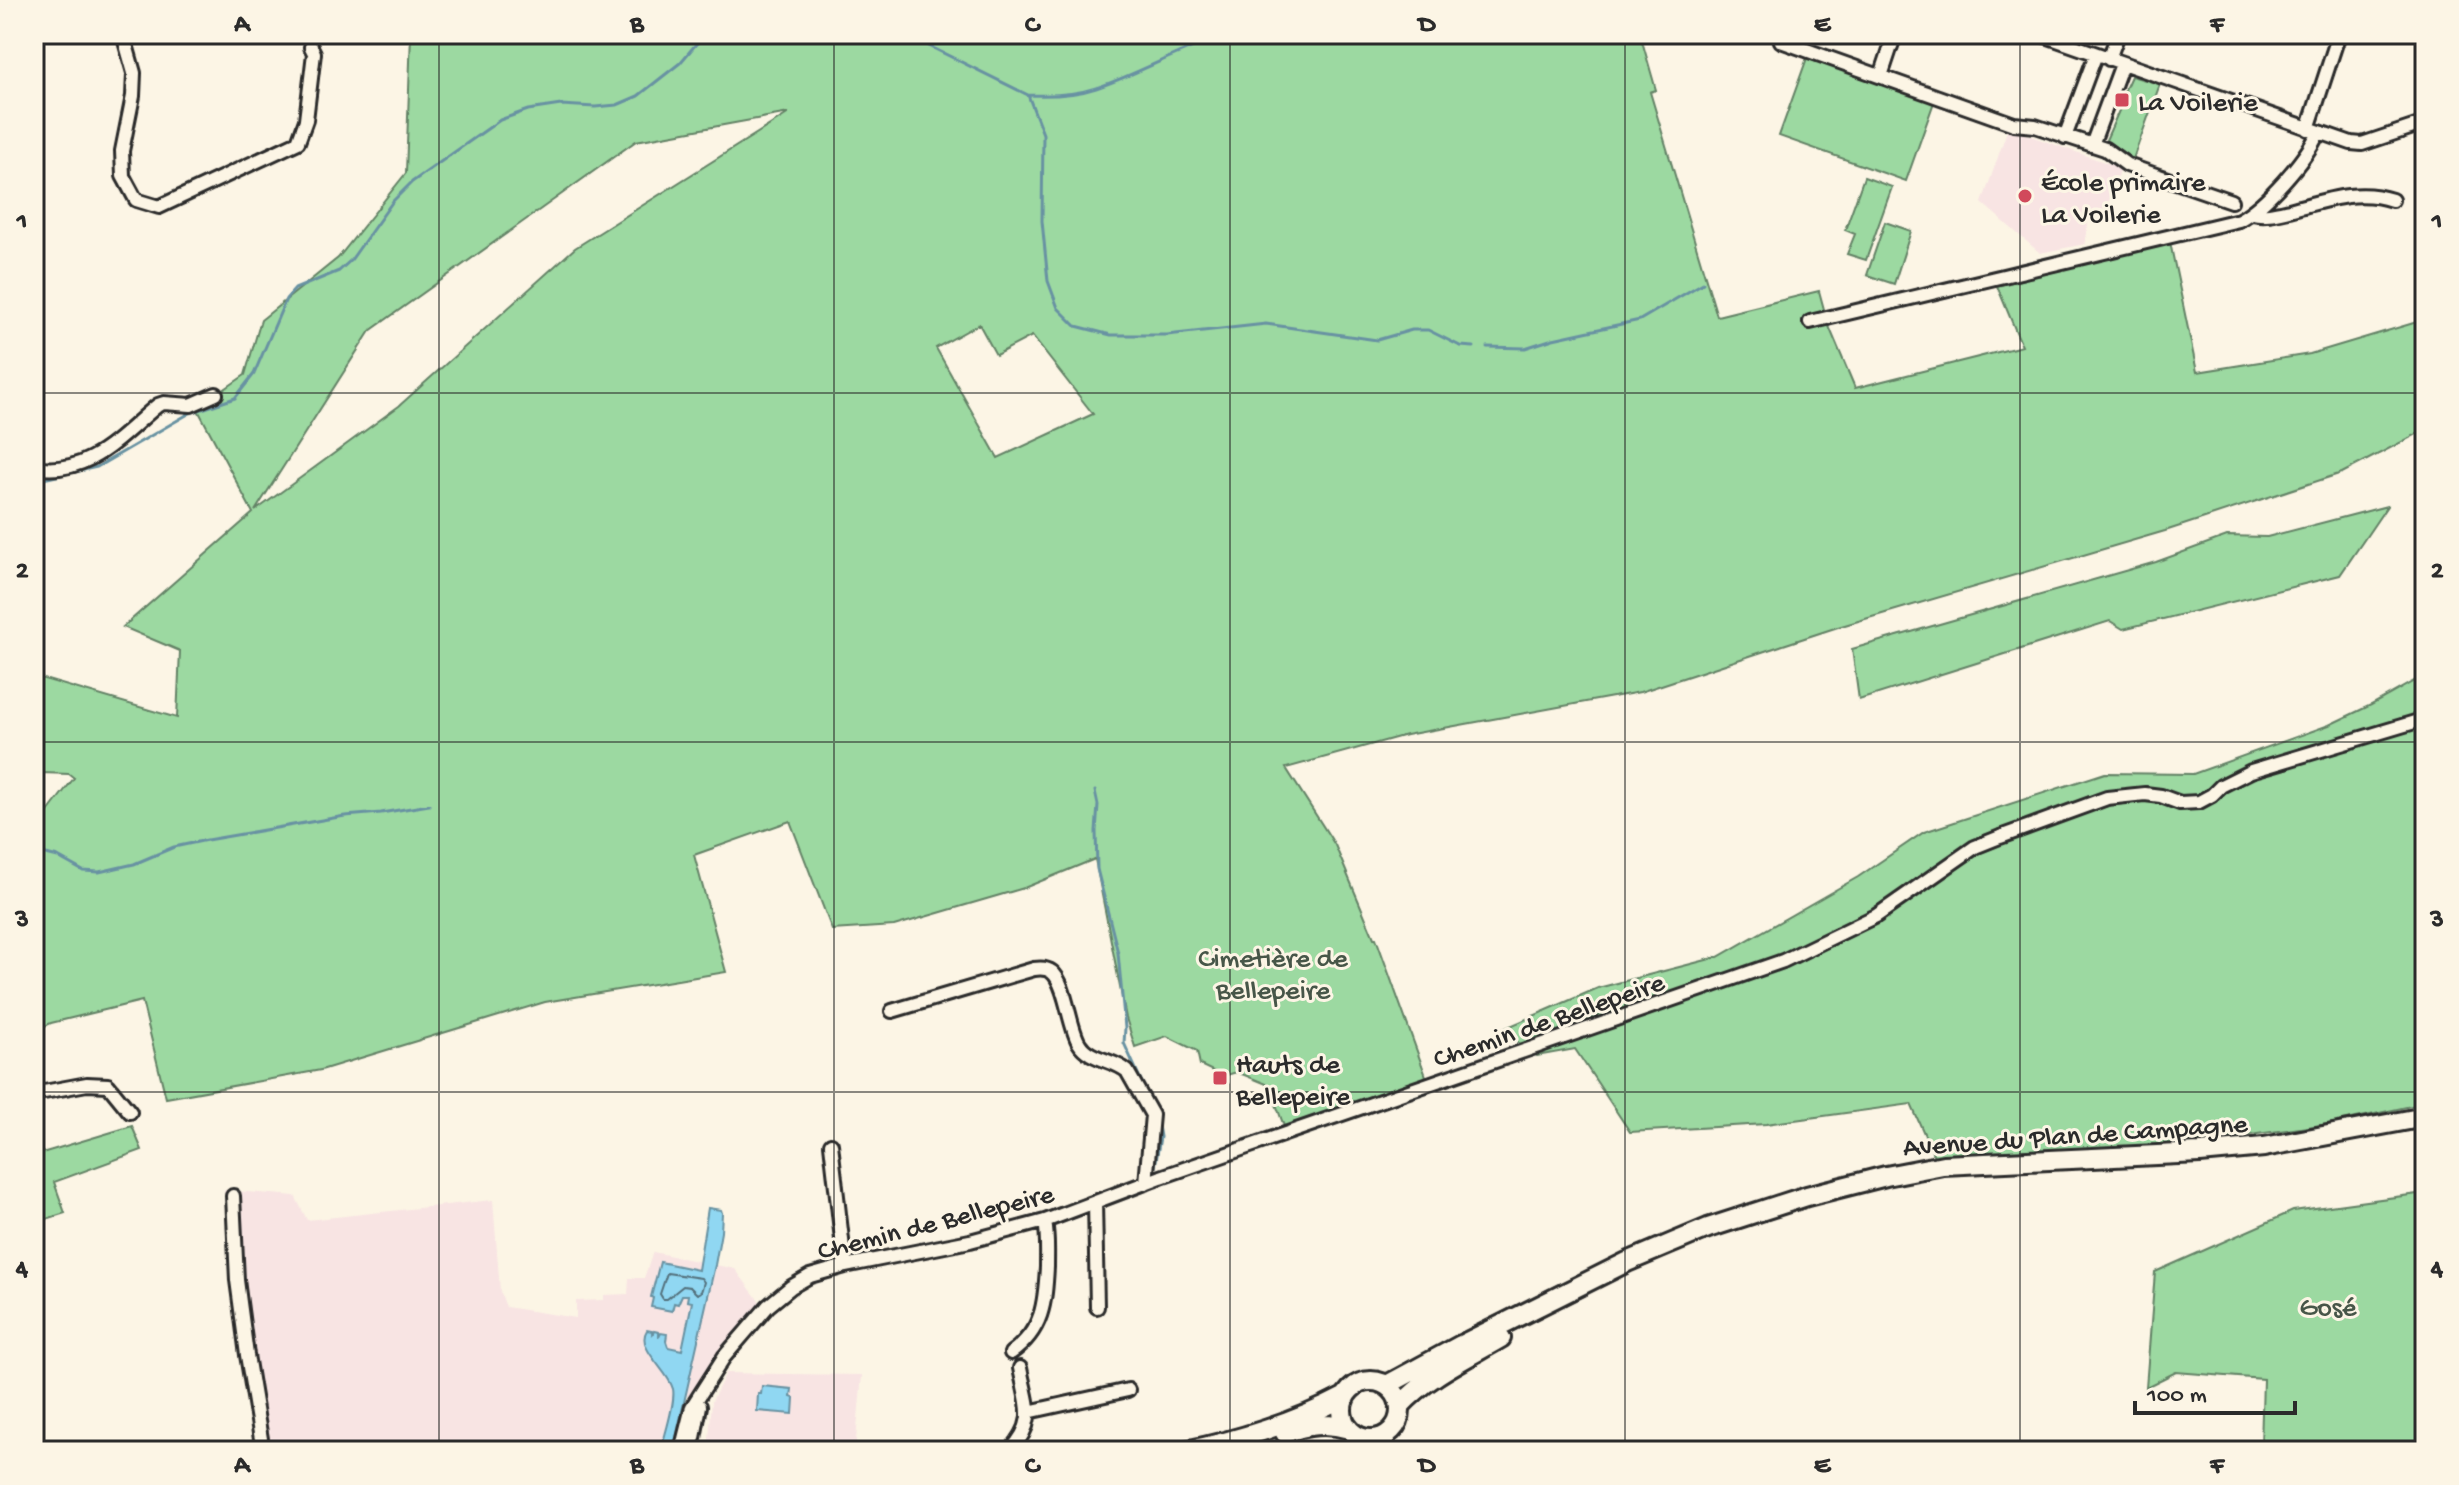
<svg xmlns="http://www.w3.org/2000/svg" width="2459" height="1485" font-family="'Gochi Hand',sans-serif">
<rect width="100%" height="100%" fill="#fcf5e5"/>
<filter id="ink" filterUnits="userSpaceOnUse"><feTurbulence type="fractalNoise" baseFrequency=".0125" numOctaves="2"/><feDisplacementMap in="SourceGraphic" scale="16" xChannelSelector="R" yChannelSelector="G"/><feConvolveMatrix kernelMatrix="1 2 1 2 8 2 1 2 1" color-interpolation-filters="sRGB"/></filter>
<g filter="url(#ink)">
<path fill="#f8e4e3" d="M2008 128 2121 168 2106 209 2089 214 2085 244 2040 253 1982 203Z
M224 1190 295 1196 307 1220 493 1200 500 1291 506 1307 576 1318V1301L604 1300V1295L628 1294 629 1278H644L653 1252 735 1269 760 1302 729 1338 712 1361 704 1377 689 1396 674 1394 661 1451H268L254 1380Z
M726 1373 862 1375 855 1451H708L712 1401Z"/>
<path fill="#9cd9a1" stroke="#648266" stroke-width="2" fill-rule="evenodd" d="M411 34H1640L1656 90 1650 92 1717 316 1819 291 1828 324 1855 388 2022 346 1997 286 2170 242 2197 372 2310 354 2417 322 2425 344V430L2342 473 2165 531 1838 627 1640 692 1406 735 1286 768 1335 845 1374 938H1376L1427 1079 1285 1129 1269 1085 1237 1072 1223 1076 1200 1065 1197 1051 1167 1036 1135 1047 1126 1018 1095 859 1024 888 894 926 832 930 790 821 694 855 726 972 545 1002 321 1070 166 1098 142 1001 51 1023 34 1031V830L74 778 69 774 42 773 34 785V676L177 718 180 651 123 627 253 513 197 408 245 375 261 320 338 258 406 173ZM789 113 575 248 399 406 255 511 370 331 636 141ZM979 324 996 355 1032 336 1093 414 998 458 936 348Z
M1807 58 1934 102 1906 181 1779 136Z
M2131 76 2160 84 2133 159 2106 140 2125 97 2122 96Z
M1864 177 1892 187 1866 260 1847 254 1855 234 1845 230Z
M1885 222 1911 231 1894 284 1867 275Z
M2387 506 2340 575 2123 629 2110 621 1859 700 1852 649 2156 562 2227 536 2267 537Z
M2425 675V1103L2329 1124 2177 1145 1934 1156 1911 1104 1766 1124 1630 1132 1575 1049 1537 1056 1501 1030 1598 988 1718 957 1858 877 1924 832 2105 773 2193 774 2329 725 2371 705Z
M132 1126 142 1150 54 1182 65 1213 34 1223V1131L42 1153Z
M2425 1193V1451H2258L2261 1446 2263 1379 2176 1372 2146 1387 2155 1272 2293 1211Z"/>
<path fill="#90d7f2" stroke="#6892a2" stroke-width="2" d="M708 1208 721 1210 722 1213 721 1232 715 1265 673 1451H661C664 1436 676 1402 673 1389 668 1370 635 1348 647 1330L652 1331V1335L654 1331 659 1332V1337L661 1333 667 1334 666 1341 668 1347 682 1350 692 1302 687 1301 688 1295H682L678 1304 674 1303 672 1311 651 1307 653 1298 651 1297 660 1262 698 1270Z
M762 1386 792 1389 791 1397 794 1398 793 1414 757 1411 758 1394H761Z"/>
<g fill="none" stroke-linecap="round" stroke-linejoin="round">
<path stroke="#53707b" stroke-width="2" d="M667 1273 701 1278 704 1282 701 1292 697 1294 690 1287 683 1286 667 1299H663L660 1294Z"/>
<path stroke="#6892a2" stroke-width="3" d="M913 34 919 36 929 46 1028 95 1043 134 1042 221 1048 281 1058 308 1076 326 1111 335H1167L1266 324 1377 340 1412 330H1428L1460 346 1474 347
M1028 95C1050 96 1075 95 1096 88 1141 73 1182 48 1228 34
M1487 347 1525 348 1553 339 1640 320 1703 283
M34 481 97 467 190 413 235 398 254 374 286 299 295 289 339 271 351 260 393 201 412 182 500 120 528 110 561 105 595 107 617 105 638 96 680 63 702 37 708 34
M1095 791 1098 805 1096 831 1097 869 1118 953 1125 1028 1124 1043 1154 1109
M34 851 58 857 83 871 99 872 134 864 174 847 207 840 345 816 381 813 429 805
M1155 1167 1160 1137 1157 1120"/>
<defs>
<path id="street" d="M123 34 134 73 133 96 122 151 123 176 136 200 159 207 298 142 306 120 314 53 311 47
M1784 34 1781 41 2014 124 2035 126 2105 149 2127 165 2231 201
M2040 34 2351 143 2362 144 2425 123
M2109 59 2118 34
M1881 76 1895 34
M2308 129 2339 34
M2065 137 2096 54
M2092 145 2122 64
M2252 213C2265 216 2276 213 2289 210 2324 201 2357 188 2392 200
M1810 322 2239 220C2265 206 2305 161 2318 133
M34 467C89 477 120 436 158 405L164 403 191 405 216 394
M892 1011 1034 969C1040 968 1047 968 1052 972 1066 983 1069 1027 1079 1043 1089 1060 1113 1059 1127 1071L1152 1115 1146 1183
M34 1089 44 1092 87 1084 108 1085 130 1112
M831 1144 845 1266
M233 1196 237 1280 247 1355 263 1451
M1095 1202 1097 1307
M1011 1353C1043 1330 1045 1303 1047 1267 1047 1251 1048 1237 1045 1221
M1028 1412 1128 1390
M1368 1439 1373 1451
M681 1451 692 1407 724 1357 768 1306 791 1287 810 1276 845 1266 970 1241 1045 1221 1161 1177 1783 961 1876 916 1975 847 2000 837 2107 798 2145 794 2161 796 2180 803 2199 802 2212 795 2221 786 2251 771 2425 719
M688 1451 694 1438 700 1406
M1010 1451C1038 1421 1027 1405 1020 1368
M1382 1451 1392 1431"/>
<path id="secondary" d="M1342 1410a29 29 0 1 1 58 0a29 29 0 1 1-58 0Z
M1387 1385 1461 1345 1627 1262 1708 1228 1807 1196 1886 1176 1943 1165 2200 1153 2264 1147 2425 1117
M1400 1406C1427 1376 1467 1358 1501 1338
M1285 1433C1307 1425 1326 1422 1349 1429
M1185 1451C1237 1441 1297 1422 1344 1397"/>
</defs>
<use href="#street" stroke="#2b2b2b" stroke-width="18"/>
<use href="#secondary" stroke="#2b2b2b" stroke-width="24"/>
<use href="#street" stroke="#fcf5e5" stroke-width="12"/>
<use href="#secondary" stroke="#fcf5e5" stroke-width="18"/>
</g>
</g>
<path fill="none" stroke="#2b2b2b" stroke-width="2" stroke-opacity="0.55" d="M439 34V1451M834 34V1451M1230 34V1451M1625 34V1451M2020 34V1451M34 393H2425M34 742H2425M34 1092H2425"/>
<g fill="#d1495b" stroke="#fcf5e5" stroke-width="3">
<rect x="2114" y="92" width="16" height="16" rx="4"/>
<circle cx="2025" cy="196" r="8"/>
<rect x="1212" y="1070" width="16" height="16" rx="4"/>
</g>
<g text-anchor="middle" stroke-width="6" stroke-linejoin="round" paint-order="stroke">
<g font-size="28" fill="#2b2b2b" stroke="#fcf5e5" text-anchor="start">
<text x="2138" y="110">La Voilerie</text>
<text x="2041" y="190">École primaire<tspan x="2041" dy="32">La Voilerie</tspan></text>
<text x="1236" y="1072">Hauts de<tspan x="1236" dy="32">Bellepeire</tspan></text>
</g>
<g font-size="28" fill="#475648" stroke="#fcf5e5">
<text x="1273" y="966">Cimetière de<tspan x="1273" dy="32">Bellepeire</tspan></text>
<text x="2328" y="1315">Gosé</text>
</g>
<g font-size="28" fill="#2b2b2b" stroke="#fcf5e5">
<text transform="translate(1548 1018) rotate(-19)" y="10">Chemin de Bellepeire</text>
<text transform="translate(2075 1133) rotate(-4)" y="10">Avenue du Plan de Campagne</text>
<text transform="translate(935 1220) rotate(-14)" y="10">Chemin de Bellepeire</text>
</g>
</g>
<rect width="2459" height="1485" fill="none" stroke="#fcf5e5" stroke-width="88"/>
<path d="M2135 1401v12h160v-12" fill="none" stroke="#2b2b2b" stroke-width="4"/>
<text x="2147" y="1401" font-size="24" fill="#2b2b2b" stroke="#fcf5e5" stroke-width="6" paint-order="stroke">100 m</text>
<rect x="44" y="44" width="2371" height="1397" fill="none" stroke="#2b2b2b" stroke-width="3"/>
<g font-size="26" text-anchor="middle" font-weight="bold" fill="#2b2b2b">
<text x="242" y="31">A</text>
<text x="637" y="31">B</text>
<text x="1032" y="31">C</text>
<text x="1427" y="31">D</text>
<text x="1822" y="31">E</text>
<text x="2217" y="31">F</text>
<text x="22" y="228">1</text>
<text x="2437" y="228">1</text>
<text x="22" y="577">2</text>
<text x="2437" y="577">2</text>
<text x="22" y="926">3</text>
<text x="2437" y="926">3</text>
<text x="22" y="1275">4</text>
<text x="2437" y="1275">4</text>
<text x="242" y="1472">A</text>
<text x="637" y="1472">B</text>
<text x="1032" y="1472">C</text>
<text x="1427" y="1472">D</text>
<text x="1822" y="1472">E</text>
<text x="2217" y="1472">F</text>
</g>
</svg>
